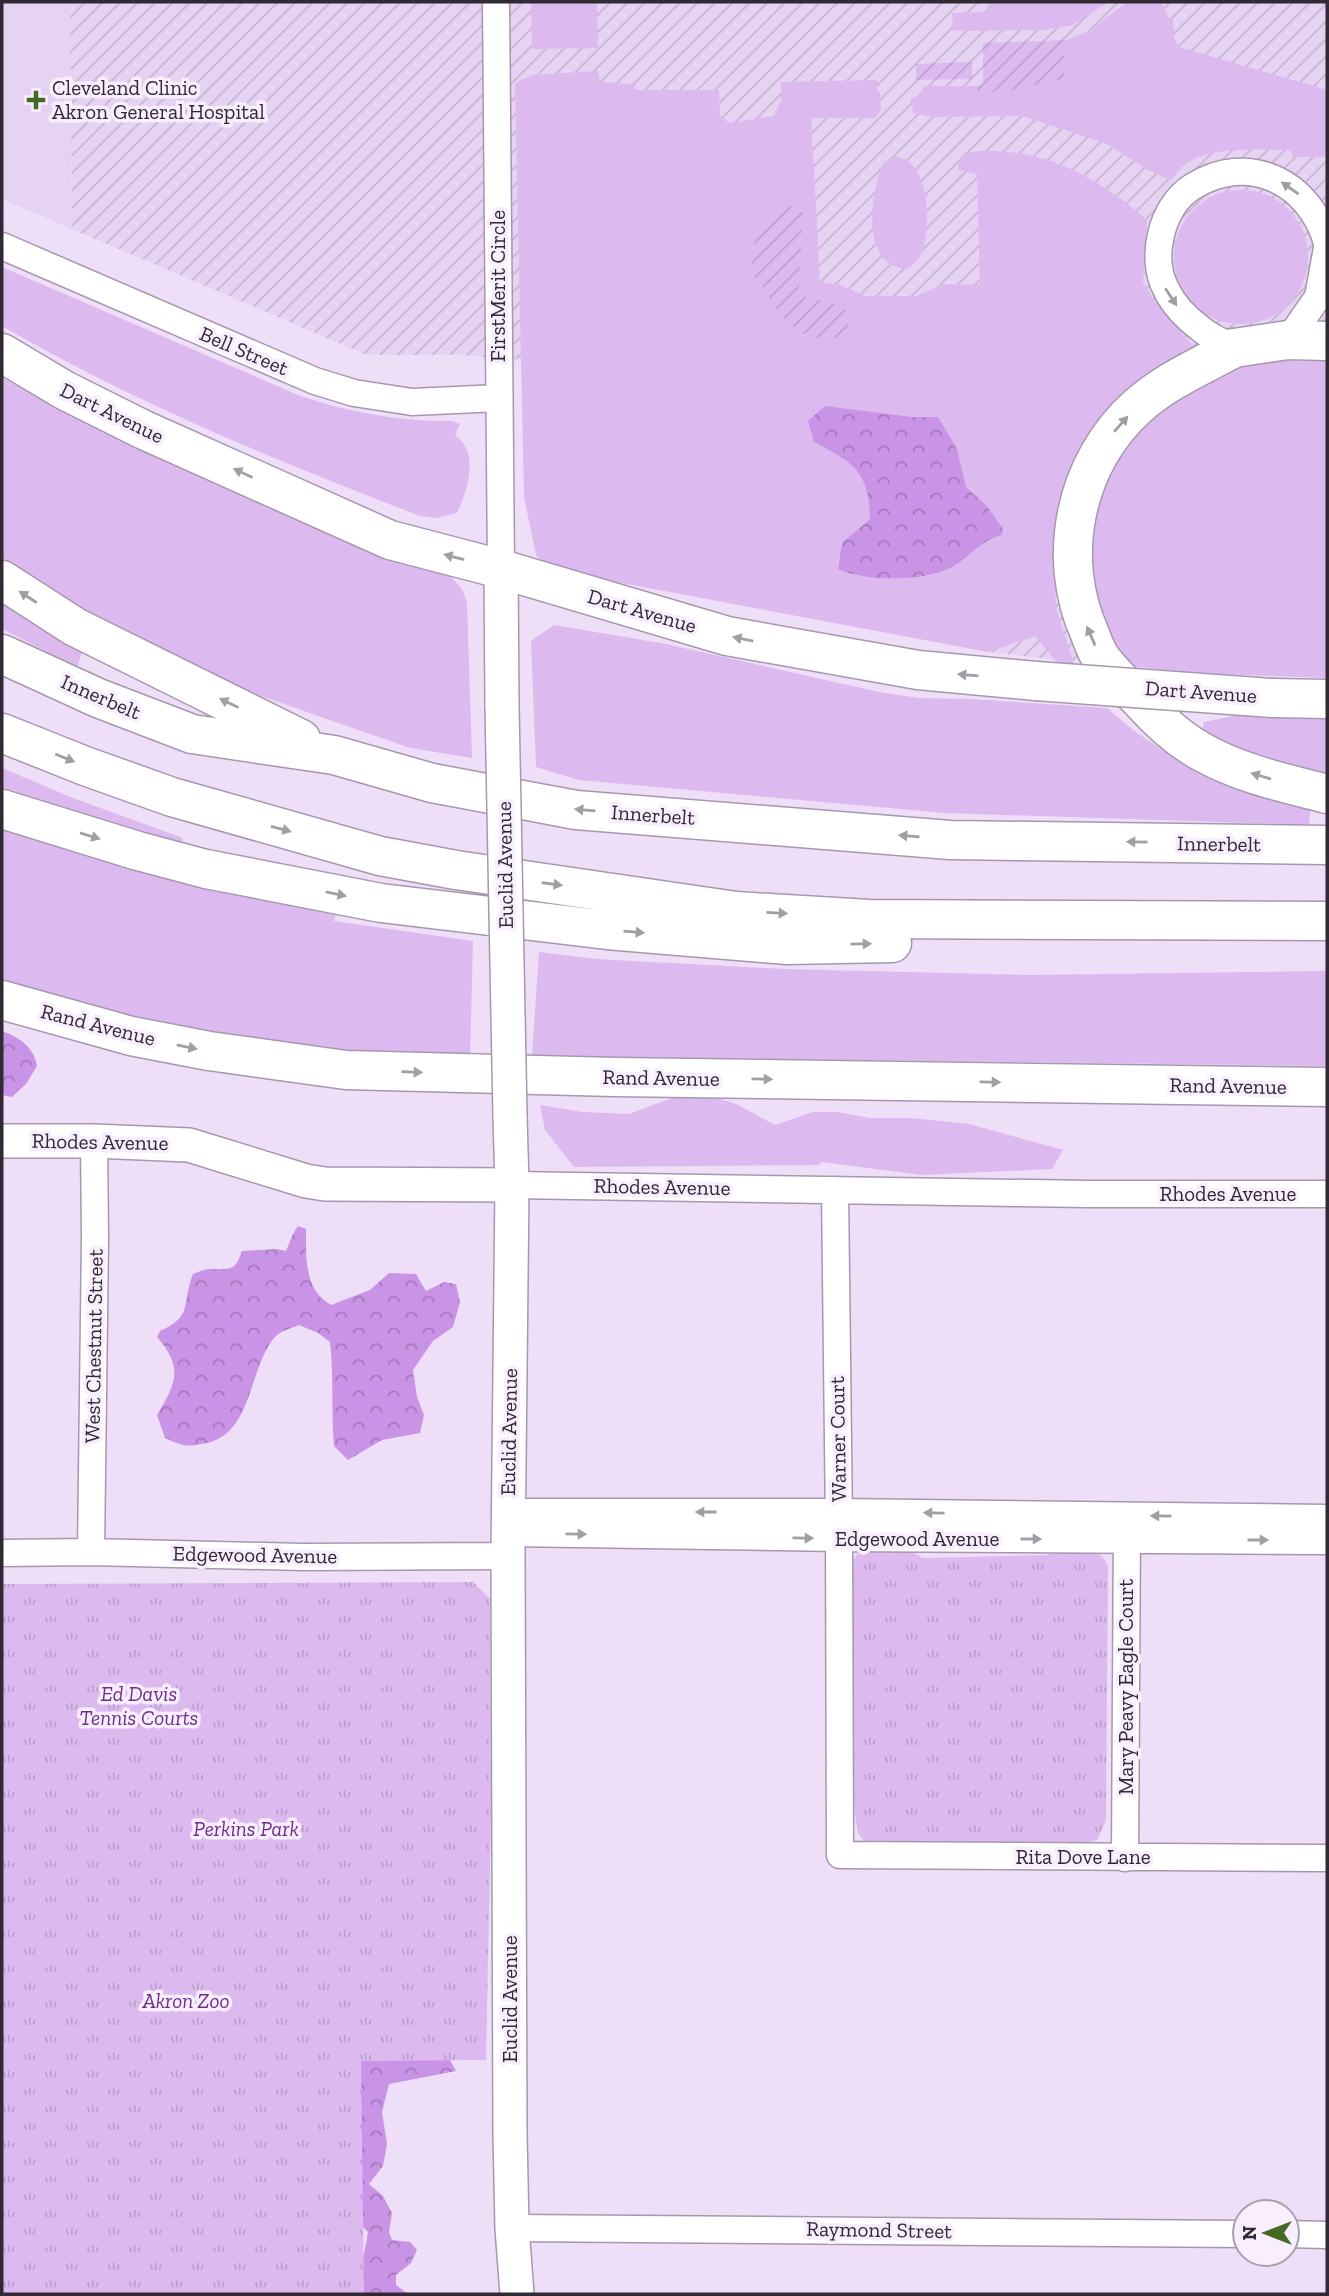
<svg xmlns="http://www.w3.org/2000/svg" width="1329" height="2296" font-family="'Zilla Slab',serif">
<defs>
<pattern id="industrial-furrows" width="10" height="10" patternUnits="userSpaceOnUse" patternTransform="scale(1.75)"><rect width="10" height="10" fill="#e6d2f2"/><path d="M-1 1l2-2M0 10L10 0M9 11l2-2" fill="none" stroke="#c6b4d0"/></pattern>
<pattern id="forest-crowns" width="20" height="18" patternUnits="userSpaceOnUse" patternTransform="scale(1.75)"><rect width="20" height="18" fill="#c994e6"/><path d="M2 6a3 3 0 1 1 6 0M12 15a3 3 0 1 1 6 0" fill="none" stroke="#a479bb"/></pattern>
<pattern id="park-tufts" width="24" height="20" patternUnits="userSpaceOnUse" patternTransform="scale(1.75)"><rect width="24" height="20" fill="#dcbaf0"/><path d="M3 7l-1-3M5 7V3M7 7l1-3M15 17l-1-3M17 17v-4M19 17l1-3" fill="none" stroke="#bda0ce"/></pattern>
<pattern id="garden-furrows" width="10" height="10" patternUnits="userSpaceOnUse" patternTransform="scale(1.75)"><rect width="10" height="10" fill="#dcbaf0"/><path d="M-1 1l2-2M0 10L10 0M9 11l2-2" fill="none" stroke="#bda0ce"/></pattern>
</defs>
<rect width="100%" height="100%" fill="#eedef8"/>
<path fill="#e6d2f2" d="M2 2H70L72 229 2 199Z"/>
<path fill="url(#industrial-furrows)" d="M70 2H1327V335L1248 339 1094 664 988 652 551 362 460 355H367L72 229Z"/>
<path fill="#dcbaf0" d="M531 2H597L598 48 532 49Z
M988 2H1109L1072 25 1044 30 953 31 952 13 987 12Z
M1127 2H1161L1168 17 1173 20 1174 39 1179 47 1327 90V157H1293L1290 150C1261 150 1205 145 1182 167 1178 170 1175 176 1171 180L1148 170 1107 144 1023 116 932 117 913 113 911 98 921 97 922 88 926 86H977L978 93 1025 89 1028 86 1063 79 1064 45 1067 40 1090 31Z
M598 71 600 82 634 84 635 90H719L720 115 729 123 774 116 781 100V82L877 80V92H880L881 110 875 118H811L820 282 840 285 865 296H916L944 284 980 285 977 174 958 170C958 155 969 151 983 151 1047 149 1100 179 1147 220L1143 283 1163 312 1198 351 1062 510 1054 560 1056 609 1077 672 1058 664 1035 636 988 652 552 570 536 555 524 497 515 83 532 75Z
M894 157C931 157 932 230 921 255 918 261 911 266 905 269 859 263 871 192 883 163Z
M1174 257a67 67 0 1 1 134 0a67 67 0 1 1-134 0Z
M2 267 298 395C347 412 399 422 452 421L460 424 455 435C480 453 468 489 457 513L437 518 420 516C277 461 135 403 2 326Z
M1258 360 1327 361V678L1194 673 1119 665 1090 605V510L1138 415 1174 389Z
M2 378 116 437 396 556 450 576 462 589 467 603 472 758 410 748 210 678 2 567Z
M2 600 85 645 77 667 2 629Z
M554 625 666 644 879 692 919 698 971 699 1107 708 1133 730 1182 763 1311 803 1309 825 945 813 579 780 536 767 531 641Z
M1239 715H1327V780L1200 739 1204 722Z
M2 768 73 798 183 838 180 849 2 798Z
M2 820 337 911 334 921 473 941 470 1061 258 1045 2 987Z
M539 952 596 959 785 969 1030 975 1327 971V1066L532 1056Z
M702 1093 736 1104 775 1125 813 1112H837L870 1118H911L969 1124 1063 1150 1052 1169 921 1175 822 1162 819 1165 574 1167 545 1130 540 1105 583 1112 629 1114 672 1098Z"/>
<path fill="url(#forest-crowns)" d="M825 406 912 417H938L957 449 966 487 987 506 1003 529 1002 535C982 539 969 558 952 567 923 582 867 582 838 569L842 543 870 519C869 471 854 463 814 442L808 421Z
M2 1031C19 1037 34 1047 37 1066L26 1084 12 1097 2 1095Z
M298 1226 306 1229C306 1257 304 1290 331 1305L370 1290 389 1273 416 1274 426 1291 444 1282 456 1284 460 1302 453 1327 433 1341 413 1370 417 1397 424 1415 420 1433 382 1440 348 1460 334 1446C331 1411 334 1377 330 1342L318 1333 299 1325C292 1328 280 1331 275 1337 249 1366 253 1433 207 1443 186 1447 185 1447 165 1438L157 1415C176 1383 184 1368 157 1337L160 1331C194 1316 181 1304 193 1274 198 1272 204 1269 210 1269 230 1269 235 1272 242 1251L277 1249 286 1251 293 1234Z
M391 2056 450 2060 456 2071 389 2084 382 2112 387 2144 383 2166 369 2184 383 2196 392 2213 389 2232 392 2240 410 2242 417 2250 411 2263 396 2275V2285L408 2294H357C358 2273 365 2254 368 2232L352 2216 251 2073Z"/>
<path fill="url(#park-tufts)" d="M1054 1547C1076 1547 1098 1544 1108 1566L1106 1820 1097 1840 1080 1845 864 1841 858 1833 854 1808 850 1567 860 1549 905 1548 923 1558 1048 1555Z
M473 1582 490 1599 491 1814 486 2060 361 2061 364 2294H2V1584Z"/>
<path fill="url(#garden-furrows)" d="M1067 40 1064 45V79L1029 86 1025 89 978 93 977 86 983 84V43Z
M972 62V79L916 80V64Z
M792 206 803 211 798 295 844 306 850 331C841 338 837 338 825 338 795 338 779 314 765 290 763 285 758 282 755 277 750 266 751 257 754 246 760 222 767 213 792 206Z"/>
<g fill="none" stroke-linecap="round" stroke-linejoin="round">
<defs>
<path id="minor" d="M496 2 501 569
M2 246 315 381 354 393 412 402 499 398
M1288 340 1318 297 1327 248
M1234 348C1223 342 1210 337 1201 329 1187 319 1173 304 1166 289 1149 257 1162 206 1192 187 1248 151 1310 182 1327 243
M512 1185 1088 1194H1327
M835 1190 839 1526 840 1855 1327 1858
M508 1512H839L1327 1518
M508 1533 839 1538 1327 1541
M91 1552 95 1238 94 1141
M2 1553 91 1552 302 1557 508 1556
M1125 1858 1127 1524
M512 2228 1245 2234
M1287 2234 1327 2235"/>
<path id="tertiary" d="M501 569 502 706
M510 1116 512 1185 508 1556 510 2133 512 2228 517 2294
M2 1141H94L189 1145 306 1181 325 1184 512 1185"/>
<path id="secondary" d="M1234 348 1288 340 1327 341
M2 353 64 390 144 430 390 540 501 569 727 636 918 670 1036 681
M1273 698 1327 699
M2 1000 131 1036 209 1051 346 1070 615 1077 1327 1087"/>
<path id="motorway" d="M1234 348C1201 366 1166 381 1138 406 1075 462 1055 557 1090 634 1093 642 1096 651 1101 658 1112 674 1128 687 1141 701 1159 721 1178 739 1202 752 1241 774 1285 783 1327 794
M2 580 75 627 301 739
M2 654 98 698 192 734 334 755 432 783 576 810 950 840 1327 845
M2 733 85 766 172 797 380 856 456 870 736 911 869 919 1327 921
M2 809 138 851 206 869 381 903 607 930 787 945 892 943"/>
</defs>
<use href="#minor" stroke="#a697af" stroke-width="29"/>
<use href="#tertiary" stroke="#a697af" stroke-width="36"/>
<use href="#secondary" stroke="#a697af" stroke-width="41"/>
<use href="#motorway" stroke="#a697af" stroke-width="41"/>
<use href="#minor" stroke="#fff" stroke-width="26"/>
<use href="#tertiary" stroke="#fff" stroke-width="33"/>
<use href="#secondary" stroke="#fff" stroke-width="38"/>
<use href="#motorway" stroke="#fff" stroke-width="38"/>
<defs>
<path id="tertiary-bridge" d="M502 706 510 1116"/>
<path id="secondary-bridge" d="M1036 681 1273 698"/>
</defs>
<use href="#tertiary-bridge" stroke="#a697af" stroke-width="36" stroke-linecap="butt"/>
<use href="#secondary-bridge" stroke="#a697af" stroke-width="41" stroke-linecap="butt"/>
<use href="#tertiary-bridge" stroke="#fff" stroke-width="33"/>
<use href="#secondary-bridge" stroke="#fff" stroke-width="38"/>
</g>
<defs><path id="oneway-solid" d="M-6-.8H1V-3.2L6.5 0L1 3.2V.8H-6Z" transform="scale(1.75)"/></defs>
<g fill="#a29fa4">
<use href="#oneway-solid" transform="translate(1290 188) rotate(-145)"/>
<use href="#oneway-solid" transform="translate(1171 297) rotate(57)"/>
<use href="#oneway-solid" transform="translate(1121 424) rotate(-49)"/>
<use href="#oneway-solid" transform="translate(243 473) rotate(-155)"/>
<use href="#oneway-solid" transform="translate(454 557) rotate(-165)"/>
<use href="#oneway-solid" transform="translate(28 597) rotate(-147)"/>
<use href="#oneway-solid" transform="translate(1091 636) rotate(-114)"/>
<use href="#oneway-solid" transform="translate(743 639) rotate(-169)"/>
<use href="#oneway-solid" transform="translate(968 675) rotate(-175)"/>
<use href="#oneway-solid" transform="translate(229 703) rotate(-154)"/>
<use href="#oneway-solid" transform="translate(65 758) rotate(22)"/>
<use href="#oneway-solid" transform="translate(1261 776) rotate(-163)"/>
<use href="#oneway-solid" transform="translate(585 810) rotate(-175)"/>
<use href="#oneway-solid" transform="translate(281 829) rotate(15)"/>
<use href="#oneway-solid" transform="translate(90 836) rotate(17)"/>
<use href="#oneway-solid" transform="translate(909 836) rotate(-175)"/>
<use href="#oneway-solid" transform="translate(1137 842) rotate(-179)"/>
<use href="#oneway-solid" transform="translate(552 884) rotate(8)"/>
<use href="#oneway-solid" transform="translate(336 894) rotate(11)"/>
<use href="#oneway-solid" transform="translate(777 913) rotate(3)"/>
<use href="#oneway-solid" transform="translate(634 932) rotate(5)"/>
<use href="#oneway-solid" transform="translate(861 944) rotate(-1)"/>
<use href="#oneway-solid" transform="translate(187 1047) rotate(11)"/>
<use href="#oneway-solid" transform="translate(412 1072) rotate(2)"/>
<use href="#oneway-solid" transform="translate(762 1079) rotate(1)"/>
<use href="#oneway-solid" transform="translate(990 1082) rotate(1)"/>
<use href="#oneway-solid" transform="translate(706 1512) rotate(180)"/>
<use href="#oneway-solid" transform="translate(934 1513) rotate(-179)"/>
<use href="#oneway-solid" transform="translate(1161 1516) rotate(-179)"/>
<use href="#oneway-solid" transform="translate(576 1534) rotate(1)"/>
<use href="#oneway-solid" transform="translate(803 1538) rotate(1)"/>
<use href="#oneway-solid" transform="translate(1031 1539)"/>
<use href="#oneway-solid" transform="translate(1258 1540)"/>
</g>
<path fill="#446a23" stroke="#f8eefe" stroke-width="2.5" d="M32.5 89.5h7v7h7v7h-7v7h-7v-7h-7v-7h7z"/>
<g text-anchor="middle" stroke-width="7" stroke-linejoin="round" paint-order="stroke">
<g font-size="21" fill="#312a34" stroke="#f8eefe" text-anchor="start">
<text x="52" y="95">Cleveland Clinic<tspan x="52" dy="24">Akron General Hospital</tspan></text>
</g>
<g font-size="21" fill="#312a34" stroke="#f8eefe">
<text transform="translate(498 286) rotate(-90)" y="7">FirstMerit Circle</text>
<text transform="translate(244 351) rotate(23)" y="7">Bell Street</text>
<text transform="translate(112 413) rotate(26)" y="7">Dart Avenue</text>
<text transform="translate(642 611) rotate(16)" y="7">Dart Avenue</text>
<text transform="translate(1201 692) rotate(4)" y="7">Dart Avenue</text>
<text transform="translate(101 697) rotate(23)" y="7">Innerbelt</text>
<text transform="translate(653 815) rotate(4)" y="7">Innerbelt</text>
<text transform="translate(1219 844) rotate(1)" y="7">Innerbelt</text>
<text transform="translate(505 865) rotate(-91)" y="7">Euclid Avenue</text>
<text transform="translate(98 1025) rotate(14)" y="7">Rand Avenue</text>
<text transform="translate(661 1078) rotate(1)" y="7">Rand Avenue</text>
<text transform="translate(1228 1086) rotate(1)" y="7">Rand Avenue</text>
<text transform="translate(100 1142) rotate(1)" y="7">Rhodes Avenue</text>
<text transform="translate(662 1187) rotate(1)" y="7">Rhodes Avenue</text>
<text x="1228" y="1201">Rhodes Avenue</text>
<text transform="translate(94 1346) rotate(-89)" y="7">West Chestnut Street</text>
<text transform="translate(509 1432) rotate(-89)" y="7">Euclid Avenue</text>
<text transform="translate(838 1439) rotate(-91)" y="7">Warner Court</text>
<text x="917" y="1546">Edgewood Avenue</text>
<text transform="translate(255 1555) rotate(1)" y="7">Edgewood Avenue</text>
<text transform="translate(1126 1687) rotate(-90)" y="7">Mary Peavy Eagle Court</text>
<text x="1083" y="1864">Rita Dove Lane</text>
<text transform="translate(510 1999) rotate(-90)" y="7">Euclid Avenue</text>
<text transform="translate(879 2230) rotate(1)" y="7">Raymond Street</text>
</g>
<g font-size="21" font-style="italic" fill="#6e2d8d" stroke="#f8eefe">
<text x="139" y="1701">Ed Davis<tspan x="139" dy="24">Tennis Courts</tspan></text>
<text x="246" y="1836">Perkins Park</text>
<text x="186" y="2008">Akron Zoo</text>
</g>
</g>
<rect width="1329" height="2296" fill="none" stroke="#312a34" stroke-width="7"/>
<g transform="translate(1266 2233) rotate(270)"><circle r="33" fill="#f8eefe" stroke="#a8a0ad" stroke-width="2"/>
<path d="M0-5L12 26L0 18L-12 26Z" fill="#446a23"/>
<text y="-10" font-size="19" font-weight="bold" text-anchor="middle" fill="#312a34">N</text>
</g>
</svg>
